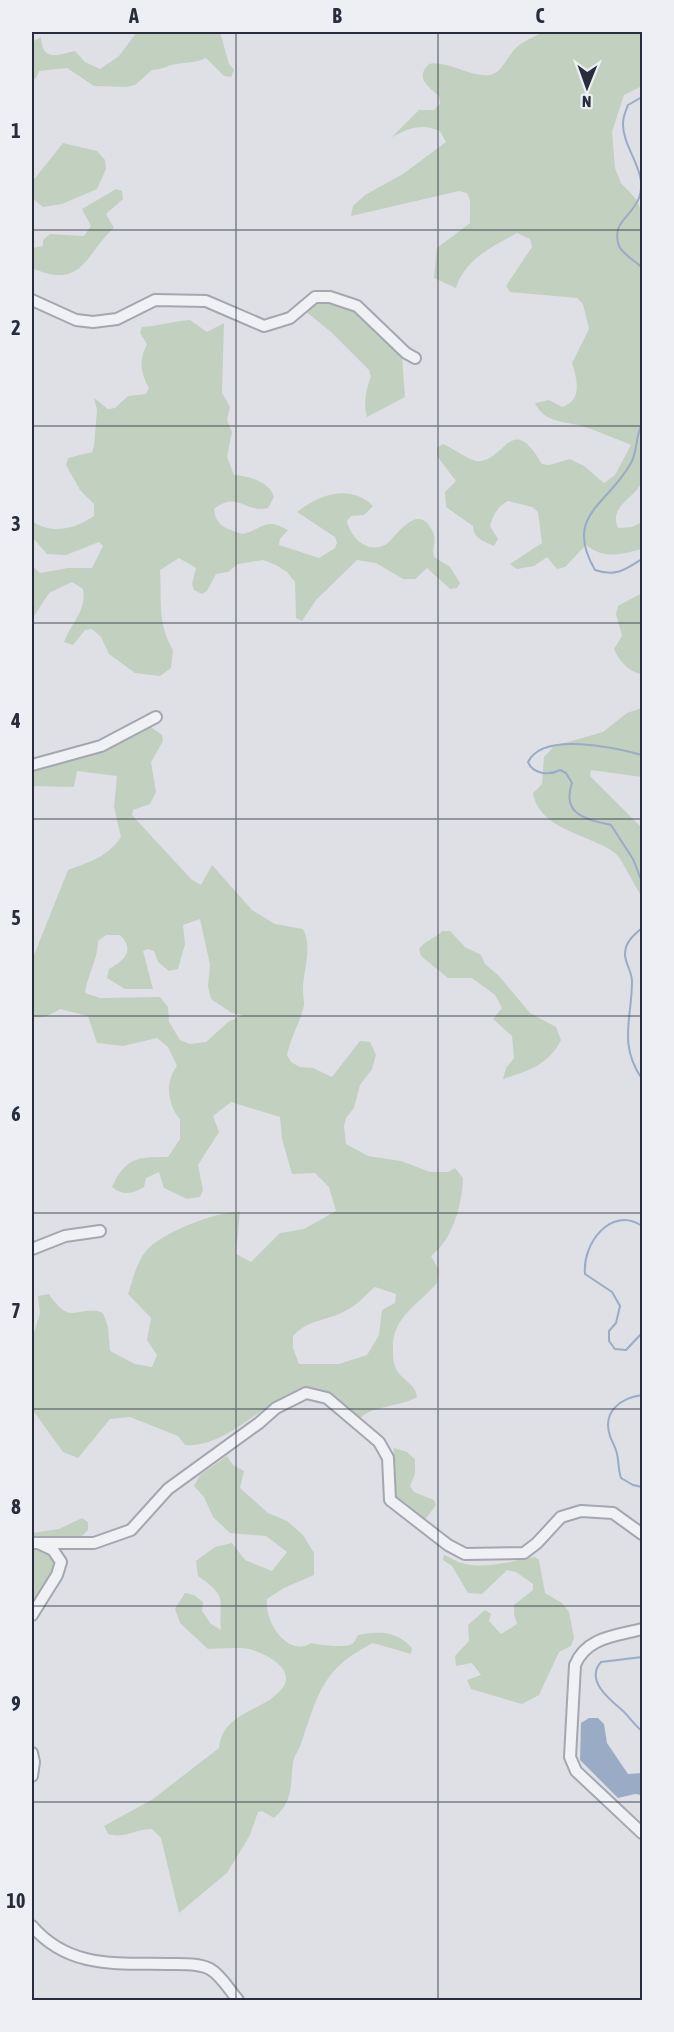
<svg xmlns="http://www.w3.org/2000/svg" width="674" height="2032" font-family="'Asap Condensed',sans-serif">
<rect width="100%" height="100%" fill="#dee0e6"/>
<path fill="#c2d0bf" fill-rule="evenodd" d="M137 32H220L229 64 234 70 231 77 224 76 206 58C195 63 188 62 177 64 168 65 162 70 152 70L135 85 127 87 94 86 67 68 39 71 36 78 32 80V39L34 41 41 37C42 62 57 55 75 51L85 62 100 69 119 56Z
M543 32H642V86L624 95 612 132 615 168 621 183 636 199 642 212V481C636 498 608 506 618 528L632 527 642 522V549C620 554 606 560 586 545L565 567 557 569 547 557 534 566 517 569 510 564 542 543 538 512 532 507 508 501C498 506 493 515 490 526L498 539 494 546C483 541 474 539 473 526L446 507 445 492 456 481 437 456V448L443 444C453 448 473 464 482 461 507 455 513 414 542 464L549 465 570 459 584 466 604 483 615 475 631 445C616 439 600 432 585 427 568 421 544 424 535 403L549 400 562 407C583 400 577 379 572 363L589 329 583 304 577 298 510 292 506 286 532 247 530 239 517 233C492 247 465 259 456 288L434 278 437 248 470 223V200L467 193 459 191 351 216 353 206 365 195 403 174 446 142 440 131C420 123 410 128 392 137L419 110H434L440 104 439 96C427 86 415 77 429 64 451 61 468 77 489 75 501 74 507 57 515 49 521 42 534 37 543 32Z
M63 143 97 151 105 160 106 169 97 189 62 204 43 207 32 198V182Z
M116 189 122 191 123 199 106 214 114 228C85 253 84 291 32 268V248L43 246V240L50 234 84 236 91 226 82 209Z
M315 300C359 301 374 327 402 356L405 397 367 417C363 402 366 390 371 376L369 370 331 332 304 310Z
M190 320 207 332 224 323 222 393 230 407 227 420 232 432 227 457 234 475C248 476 269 481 274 497L268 508C245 514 238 490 214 509 216 527 226 528 242 534 263 530 263 516 288 530L280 539 279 545 319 558 335 548 337 543 335 537 297 512C319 495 350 483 373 506L364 515 351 516 347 521C350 537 367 554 385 545 394 541 416 500 432 530 438 541 431 547 434 557L450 567 460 583 457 588 450 589 427 568 415 579H403L376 563 357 560 316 600 302 621 296 618 295 582 287 572 276 565 263 560 238 564 228 572 216 574 207 591 202 594 194 590 192 584 196 568 179 558 160 570C162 600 157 623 173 650L171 668 160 676 135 673 109 654 101 637 92 629 85 630 73 645 64 642C71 624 87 610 83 589L72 582 49 593 32 619V566L40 573 68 568H92L103 546 99 542 66 555 47 554 32 537V521C52 535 75 529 94 516V504L80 490 66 465 68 458 92 452 94 446 97 410 94 398 108 409 115 408 128 396 146 394 149 388C140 372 139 360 147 344L140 333 142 327C159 326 173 321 190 320Z
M642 593V674C630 673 619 661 614 649L622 636 616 614 618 606Z
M642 708V777L591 770 590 776 642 828V897C636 888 621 858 616 854 594 835 539 831 533 793L542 784 544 757 554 746 603 732 627 713Z
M151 727 162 735 163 741 151 762 156 792 150 804 133 810 132 815 191 879 201 885 212 865 252 910 275 924 303 929C313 948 303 970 303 990 303 995 304 1000 304 1005 301 1021 291 1036 287 1055L291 1062 300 1067 313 1068 332 1077 360 1041 370 1042 376 1055 372 1069 360 1085 354 1108 346 1118 344 1126 346 1144 368 1156 401 1161 430 1172H448L455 1168 463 1178C462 1205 453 1239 431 1256L439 1270 437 1283C418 1305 391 1318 393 1350 393 1358 393 1365 398 1372 405 1382 415 1384 417 1397 401 1407 365 1406 359 1421 344 1411 336 1397 319 1390 282 1377 234 1450 185 1445L178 1436 130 1417 110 1419 78 1458 63 1452 32 1409V1339L40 1313 38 1296 49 1294C72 1329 78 1303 103 1313L108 1327 110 1351 135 1364 152 1367 157 1355 147 1340 151 1318 128 1294C133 1280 136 1263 146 1251 160 1233 217 1211 240 1212L236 1254 251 1262 280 1233 304 1229 336 1211 329 1187 315 1173 292 1174 282 1139 280 1117 231 1102 213 1116 219 1132 198 1165 203 1190 200 1197 187 1199 164 1188 159 1172 146 1178 144 1187C132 1194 123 1196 112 1187 126 1157 138 1157 168 1157L180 1139V1119C167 1104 165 1081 177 1066L168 1047 157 1038 123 1046 97 1043 88 1016 60 1009C52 1014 41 1020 32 1016V960L68 870C89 862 108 857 121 837L114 807 117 776 77 771 74 787 32 786V769C50 765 69 762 87 756 108 748 130 729 151 727ZM200 919 210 965 208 986 211 999 232 1013 243 1015 228 1022 206 1042 190 1044 180 1040 169 1022 168 1007 160 997 100 998 85 993C87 975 98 960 98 941L106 935H120C135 950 125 960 109 969L107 978 125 989H153L143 951 148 949 154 951 158 962 169 971 178 969 185 944 183 925ZM375 1287 396 1294 395 1303 382 1310 379 1335 367 1355 339 1364H299L293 1348V1336C310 1318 325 1322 345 1311 357 1306 365 1295 375 1287Z
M442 931H450L465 947 481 955 485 964 499 976 530 1013 556 1027 561 1040C549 1065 527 1071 503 1079L506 1068 514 1058 512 1036 493 1019 502 1008 495 995 472 978H448L421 956 419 949C425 940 435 939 442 931Z
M394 1448 407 1452 415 1459V1474L410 1486 414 1492 434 1500 436 1505 424 1521 393 1496 391 1472Z
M227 1456 233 1465 244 1471 240 1488 268 1513 287 1521 303 1535 314 1553V1575L284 1588 267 1599C264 1621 287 1658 311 1643 318 1645 346 1648 352 1644 355 1642 356 1638 358 1635 381 1631 396 1631 412 1648L411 1654 373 1643C323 1668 319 1692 302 1741 300 1749 294 1755 293 1763 290 1785 294 1801 274 1818L262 1811 258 1812 250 1835 227 1873 179 1913 161 1838 152 1829C135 1829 125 1839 108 1834L104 1826 153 1799 219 1748C223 1712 259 1713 280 1691 300 1671 266 1653 249 1649 241 1647 218 1649 208 1649L180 1623 175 1609 185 1593 194 1595 203 1602 202 1611 211 1624 221 1630C218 1599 230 1598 198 1576L196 1561 215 1547 232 1543 245 1560 272 1571 287 1552 266 1536 230 1533 213 1517 204 1497 194 1486 200 1475Z
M82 1518 88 1522V1530L80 1538 68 1537 55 1557 56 1566 45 1588 32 1606V1533L59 1529Z
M444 1555C451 1557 456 1562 462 1563 485 1570 512 1561 535 1557L539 1560 545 1593 562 1603 569 1612 574 1638 571 1646 559 1652 539 1695 522 1704 471 1689 467 1680 481 1675 472 1663 456 1666 455 1656 469 1641 468 1625 485 1610 491 1614 489 1621 501 1634 517 1624 514 1614V1605L533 1590V1584L516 1572 507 1570 482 1594 468 1593 452 1566 443 1560Z"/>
<path fill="#9aabc5" d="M589 1718H598L604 1724 607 1743 628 1774 642 1773V1795L635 1794 618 1798 580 1760 581 1723Z"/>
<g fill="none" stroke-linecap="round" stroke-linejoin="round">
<path stroke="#9aabc5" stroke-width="2" d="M642 97 628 105C626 110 623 117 623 123 622 148 649 172 639 198 631 218 611 222 619 246 623 255 636 261 642 268
M642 424C635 437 638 450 631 463 608 505 563 515 595 570 616 577 625 570 642 559
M642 615V626
M642 755C616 748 543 731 528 762 533 774 549 776 560 770L566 773 572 783C561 815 586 819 611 825L633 859 642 882
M642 928C634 935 625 942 625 954 625 963 632 972 632 981 632 1019 618 1044 642 1079
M642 1226C611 1205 582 1244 585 1274L612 1292 620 1306 616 1323 609 1331V1341L615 1349 626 1350 642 1333
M642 1395C620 1398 602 1412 610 1436 612 1442 616 1448 617 1454 619 1462 618 1469 621 1478L633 1485 642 1487
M642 1657 601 1662C585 1680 609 1699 622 1710 629 1716 634 1725 642 1731"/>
<defs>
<path id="minor" d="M32 300 76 320 93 322 117 319 155 300 206 301 264 326 290 318 315 297H330L357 306 406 353 415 358
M32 765 101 746 156 717
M32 1249 65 1236 100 1231
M32 1543H94L131 1530 168 1489 259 1423 276 1408 306 1393 327 1398 379 1442 388 1458 390 1500 448 1545 465 1554 524 1553 537 1543 561 1517 581 1511 613 1513 642 1534
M32 1615 57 1575 61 1562 53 1550 40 1544
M642 1629C616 1636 586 1637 575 1665L570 1757 576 1771 642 1833
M32 1753 34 1762 32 1776
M32 1926C69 1969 117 1963 169 1964 181 1964 199 1963 210 1969 221 1975 230 1991 238 2000"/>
</defs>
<use href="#minor" stroke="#a4a7b0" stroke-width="14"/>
<use href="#minor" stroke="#f0f1f5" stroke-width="10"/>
</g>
<path fill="none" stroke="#282d3c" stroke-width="1.5" stroke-opacity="0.55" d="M236 32V2000M438 32V2000M32 230H642M32 426H642M32 623H642M32 819H642M32 1016H642M32 1213H642M32 1409H642M32 1606H642M32 1802H642"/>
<rect width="674" height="2032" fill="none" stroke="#edeff4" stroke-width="66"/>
<g transform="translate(587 87) rotate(181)" stroke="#edeff4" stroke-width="4.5" paint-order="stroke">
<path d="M0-4.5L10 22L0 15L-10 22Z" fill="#282d3c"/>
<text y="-9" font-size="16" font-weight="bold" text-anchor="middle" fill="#282d3c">N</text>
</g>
<rect x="33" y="33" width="608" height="1966" fill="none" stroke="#282d3c" stroke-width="2"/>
<g font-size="20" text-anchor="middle" font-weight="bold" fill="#282d3c">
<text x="134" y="23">A</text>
<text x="337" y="23">B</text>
<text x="540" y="23">C</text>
<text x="16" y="138">1</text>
<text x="16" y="335">2</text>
<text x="16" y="531">3</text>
<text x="16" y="728">4</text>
<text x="16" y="925">5</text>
<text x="16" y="1121">6</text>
<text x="16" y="1318">7</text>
<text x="16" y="1514">8</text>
<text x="16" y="1711">9</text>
<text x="16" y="1908">10</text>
</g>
</svg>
